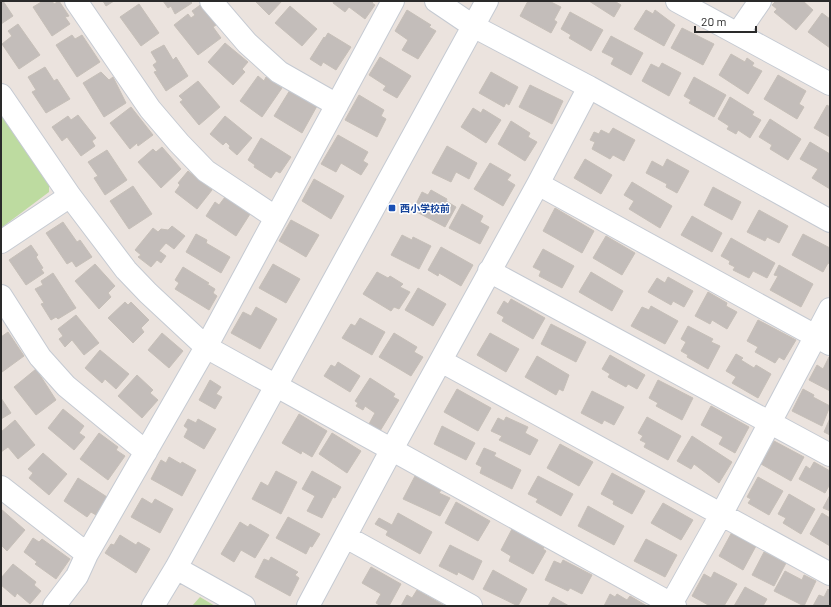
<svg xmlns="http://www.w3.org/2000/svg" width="831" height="607" font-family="Barlow,'Noto Sans JP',sans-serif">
<rect width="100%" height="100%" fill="#ebe3de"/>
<path fill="#bddba0" d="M1 112 49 185V192L1 228Z
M200 597 215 606H192Z"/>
<path fill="#c3bdba" stroke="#c6bfb8" d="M1 1H3L13 16 1 24Z
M43 1H52L54 4 59 1 69 16 65 17 70 24 52 36 33 7Z
M103 1H114L106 6Z
M163 1H190L192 3 175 14 171 6 168 8Z
M255 1H282L269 15Z
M334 1H374L372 3 375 5 365 19 349 7 345 12 333 3Z
M528 1H549L561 7 554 20 557 22 551 33 520 16Z
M589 1H617L616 2 621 5 614 17Z
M776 1H803L813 10 796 30 774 12 777 9 772 5Z
M203 3 219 23 213 27 221 38 198 55 174 25 188 14 191 18 195 15 192 11Z
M139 4 159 33 141 46 120 17Z
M290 6 317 29 302 46 275 23Z
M407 10 431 25 429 27 436 31 418 59 402 50 408 40 395 31Z
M646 10 653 14 655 10 675 25 664 46 634 29Z
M570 12 603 30 591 51 569 38 571 35 561 29Z
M822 13 830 19V48L808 32Z
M18 24 40 55 19 69 2 44 12 36 8 31Z
M682 28 714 44 703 65 671 48Z
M328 33 351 47 336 70 323 62 321 66 310 59 324 37 325 38Z
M72 35 75 39 82 35 100 62 77 77 56 45Z
M611 36 643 53 631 75 611 64 614 58 602 52Z
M225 43 248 62 242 69 245 72 233 85 208 62Z
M164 45 173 60 176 57 188 76 166 91 154 72 157 71 153 65 157 62 151 52Z
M731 54 745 62 747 58 754 63 752 66 762 71 748 94 719 75Z
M380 57 411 76 397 98 383 90 386 86 369 75Z
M662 63 681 73 669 96 642 81 651 64 659 68Z
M45 67 54 81 57 79 70 99 46 113 32 92 36 90 28 77Z
M101 72 109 80 113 77 126 103 104 117 83 83Z
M491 72 518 87 509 105 506 103 504 107 479 93Z
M778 75 806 91 799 104 804 107 797 119 764 99Z
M258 76 264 81 266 77 282 88 262 117 240 101Z
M694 77 726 95 714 117 689 103 691 100 684 96Z
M198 81 220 107 199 125 180 102 183 100 179 96Z
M530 85 563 101 552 124 519 107Z
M290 90 317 106 302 133 274 116Z
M359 95 384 110 381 116 386 119 377 137 345 120Z
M730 97 754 112 752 115 761 120 750 138 738 130 736 134 727 129 729 126 718 119Z
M827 105 830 107V137L814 128Z
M131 107 153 135 138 146 137 143 130 149 110 123Z
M473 108 481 113 483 109 501 120 486 143 461 127Z
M78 115 96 138 92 141 95 146 81 156 67 137 62 141 52 127 68 116 71 120Z
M225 116 252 138 237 155 229 148 230 146 226 142 223 145 210 134Z
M770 119 801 139 788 160 770 149 772 145 759 137Z
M511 121 530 133 528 137 537 142 525 161 498 144Z
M613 128 635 140 624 161 613 155 610 159 592 149 595 142 590 140 594 132 599 134 601 130 609 134Z
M338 135 368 152 363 161 368 164 361 175 341 163 336 172 321 164Z
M261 138 291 157 280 173 276 171 271 178 254 167 255 165 248 160Z
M810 142 830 154V189L812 178 818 169 800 159Z
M447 146 477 163 469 179 456 172 451 182 432 173Z
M162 147 181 169 161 188 138 162 153 149 156 152Z
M107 150 127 180 105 195 94 178 98 176 88 162Z
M585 159 612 175 601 194 574 178Z
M667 159 689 171 677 193 666 187 667 184 646 173 652 161 663 167Z
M490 163 511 175 507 180 515 185 503 206 474 189Z
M188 171 212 190 197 209 175 192 180 185 178 183Z
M314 179 344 196 331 219 302 201Z
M632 182 672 206 660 228 629 209 634 201 624 195Z
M133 186 152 214 129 229 110 201Z
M713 187 741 202 732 220 704 205Z
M431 190 447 199 446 201 456 207 445 227 413 210 422 192 428 195Z
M225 197 250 214 236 236 206 216 215 202 219 205Z
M462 204 483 216 480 222 489 227 480 244 449 228Z
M555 208 594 231 582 253 543 231Z
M759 210 788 226 779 243 767 237 765 241 747 232Z
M692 216 722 233 712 252 681 235Z
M291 220 319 235 306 257 279 241Z
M63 222 77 242 80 240 92 257 76 267 72 261 67 264 46 233Z
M172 226 185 236 174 249 166 243 159 251 166 256 161 263 157 260 151 267 138 257 141 255 135 250 153 228 158 232 161 229 168 230Z
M196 234 207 240 206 243 230 257 221 273 186 252Z
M803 234 830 248V264L828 263 823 272 792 255Z
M402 235 412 240 413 237 431 246 419 269 391 255Z
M606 236 635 253 622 275 593 258Z
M731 238 775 263 767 278 753 271 749 278 733 270 735 267 729 264 730 261 721 256Z
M31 245 38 255 36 257 43 268 41 269 44 273 26 285 9 260Z
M441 247 473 265 461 286 439 273 438 276 428 270Z
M543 249 574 266 562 288 539 276 541 271 533 267Z
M95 264 115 286 108 293 111 297 99 309 75 281Z
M273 264 300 279 286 303 259 288Z
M779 265 813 284 801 307 770 290 778 276 774 275Z
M183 267 209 283 207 284 215 289 213 293 217 296 209 310 175 289 179 283 175 280Z
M377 272 388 278 390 276 403 284 400 287 410 292 399 309 394 307 391 311 363 294Z
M591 272 623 291 612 311 579 292Z
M53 273 76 308 58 319 56 317 51 320 41 304 44 303 35 289 43 285 41 281Z
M668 277 693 291 684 307 673 301 671 305 648 292 657 278 665 283Z
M418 288 446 304 433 326 405 310Z
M708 292 727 303 726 306 737 312 727 329 712 320 710 324 695 316Z
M511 299 545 318 533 339 502 321 504 317 497 313 504 301 508 304Z
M125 302 128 305 131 302 149 320 141 328 144 332 133 343 108 318Z
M651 306 678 321 665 344 631 326 642 307 649 310Z
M256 307 277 319 260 349 231 333 243 312 251 316Z
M76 315 99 343 84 355 72 340 65 347 59 339 63 336 58 329Z
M360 318 385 332 372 355 342 338 351 324 355 326Z
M758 320 796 340 784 360 779 357 775 363 755 352 758 347 747 341Z
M551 324 586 342 576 362 541 344Z
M688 326 713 339 711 342 720 346 708 369 687 357 688 355 681 351 686 342 681 339Z
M8 332 24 356 2 372 1 337Z
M162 333 183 351 169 368 148 350Z
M394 333 417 347 414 352 423 357 411 376 379 357Z
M490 333 519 349 506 372 477 355Z
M100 350 129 374 116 389 105 379 102 383 85 368Z
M736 354 743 358 741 360 754 368 756 365 771 374 758 398 732 383 736 377 726 371Z
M610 355 645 375 637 389 628 384 626 387 608 377 610 374 602 369Z
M537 356 569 375 563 391 559 389 556 395 525 377Z
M829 357H830V391L809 380 817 365 823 369Z
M338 362 360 376 350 392 324 376 331 365 335 367Z
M36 369 56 400 36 415 14 387Z
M137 375 153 390 150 393 158 400 142 418 118 396Z
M370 378 395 394 393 397 399 400 380 431 369 424 375 413 365 406 363 410 356 406 358 403 355 401Z
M210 380 221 387 216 394 222 397 215 409 199 400Z
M658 380 693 398 682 420 656 406 658 403 649 398Z
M457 389 491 408 478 431 444 412Z
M803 389 814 395 813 397 830 406 822 426 792 411Z
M592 391 624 407 614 425 604 420 602 424 581 413Z
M1 398 11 413 1 419Z
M711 406 749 427 735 453 719 444 723 437 701 425Z
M63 409 84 426 79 433 85 437 74 450 48 428Z
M299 414 327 431 312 457 302 451 301 454 282 443Z
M506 417 528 427 525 433 538 440 530 455 499 440 502 436 491 431 498 418 504 421Z
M647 417 681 436 668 460 644 447 646 443 640 440 643 436 638 433Z
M830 418V435L824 432Z
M188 419 196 423 198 419 216 429 204 449 184 437 188 429 184 426Z
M15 420 35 445 18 459 8 447 1 452V432Z
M442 426 475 443 466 460 434 444Z
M99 433 118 447 116 450 125 456 108 480 80 459Z
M332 433 361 451 347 473 319 454Z
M692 436 732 462 719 483 694 464 691 469 677 461Z
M774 441 804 457 791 481 761 464Z
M560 444 593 462 579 486 547 468Z
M484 448 496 453 494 456 521 470 512 489 480 473 482 467 476 464Z
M43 453 67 474 49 495 29 478 33 473 28 469Z
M169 457 181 464 182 462 196 470 182 496 151 479 161 460 166 463Z
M814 462 830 471V484L825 493 799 479 806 466 810 469Z
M276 471 297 482 281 514 252 499 261 482 268 486Z
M312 471 341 487 335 498 333 497 322 518 307 511 315 496 302 489Z
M612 473 645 491 632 514 613 504 614 501 601 494Z
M415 476 441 490 439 493 450 498 440 516 403 499Z
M538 476 573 494 561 516 536 502 538 499 528 494Z
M758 477 783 491 769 515 748 503 751 499 747 497Z
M78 478 107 497 96 515 91 512 87 517 64 501Z
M789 494 815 509 801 534 783 523 786 518 778 514Z
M830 495V511L823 508Z
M142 498 152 504 155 499 173 509 160 533 131 517Z
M456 502 490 521 478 541 445 523Z
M663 503 693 520 681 540 651 523Z
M588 506 624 526 614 545 578 526Z
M1 509 25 530 7 551 1 545Z
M398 513 432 532 420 554 386 535 388 531 375 524 379 518 392 525Z
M822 513 830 518V546L810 534Z
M288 517 320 534 312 547 310 546 306 554 276 538Z
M240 522 248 527 250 524 269 535 255 558 241 550 234 562 221 554Z
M512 529 544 547 543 549 546 551 533 574 509 561 511 556 501 550Z
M732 532 756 546 743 570 719 556Z
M120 535 136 545 138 542 150 549 136 573 105 553 111 544 114 545Z
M33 538 39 542 42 539 70 559 56 579 35 564 37 562 24 552Z
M646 539 677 555 665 577 634 561Z
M450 545 482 561 473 580 458 572 457 575 439 566Z
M764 552 786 563 774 586 752 575Z
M271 557 298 572 295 575 299 578 290 596 255 577 264 559 269 561Z
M563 560 592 575 582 594 570 588 568 591 545 580 554 561 561 564Z
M13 564 36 582 34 585 41 591 30 604 17 593 15 597 1 585V578Z
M371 567 401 584 389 606H381L376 603 381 594 362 583Z
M493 570 527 589 518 606 483 589Z
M785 571 802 580 804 575 816 581 804 606 774 591Z
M714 572 737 584 724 606H710L692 596 704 574 711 578Z
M745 587 767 599 763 606H734Z
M828 589 830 591V606H813L819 595 824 597Z
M417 590 445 606H401L407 595 412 598Z
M610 594 615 597 617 594 627 600 630 596 647 606H604Z
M553 597 569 606H548Z"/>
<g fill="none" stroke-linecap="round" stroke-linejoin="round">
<defs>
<path id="minor" d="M76 1 150 109 179 143 206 171 275 217
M211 1 247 43 279 72 337 105
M436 1 473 26 589 87 830 221
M677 1 830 84
M738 33 760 1
M1 95 70 196 126 270 148 293 206 347 675 606
M538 184 830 344
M1 242 70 196
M489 271 830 455
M1 296 40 357 66 386 146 452
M441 361 830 574
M1 487 87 554
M346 537 471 606
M176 568 244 606
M54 606 77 576 87 554 206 347 393 1
M153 606 176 568 487 1
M308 606 392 449 538 184 589 87
M670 606 721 515 830 309"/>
</defs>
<use href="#minor" stroke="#c5cad2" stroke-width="24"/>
<use href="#minor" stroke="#fff" stroke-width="22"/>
</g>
<rect fill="#1a4fb4" stroke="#fff" stroke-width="1.5" x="388" y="204" width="8" height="8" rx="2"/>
<g text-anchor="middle" stroke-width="3" stroke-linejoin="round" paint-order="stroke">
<g font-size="10" font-weight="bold" fill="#164399" stroke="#fff" text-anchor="start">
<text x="400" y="212">西小学校前</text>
</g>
</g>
<rect width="831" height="607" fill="none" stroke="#2a2a2a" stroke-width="4"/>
<path d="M695 26v6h61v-6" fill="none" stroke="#2a2a2a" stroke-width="2"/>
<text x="701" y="26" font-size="12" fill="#2a2a2a" stroke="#ffffff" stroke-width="3" paint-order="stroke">20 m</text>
</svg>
